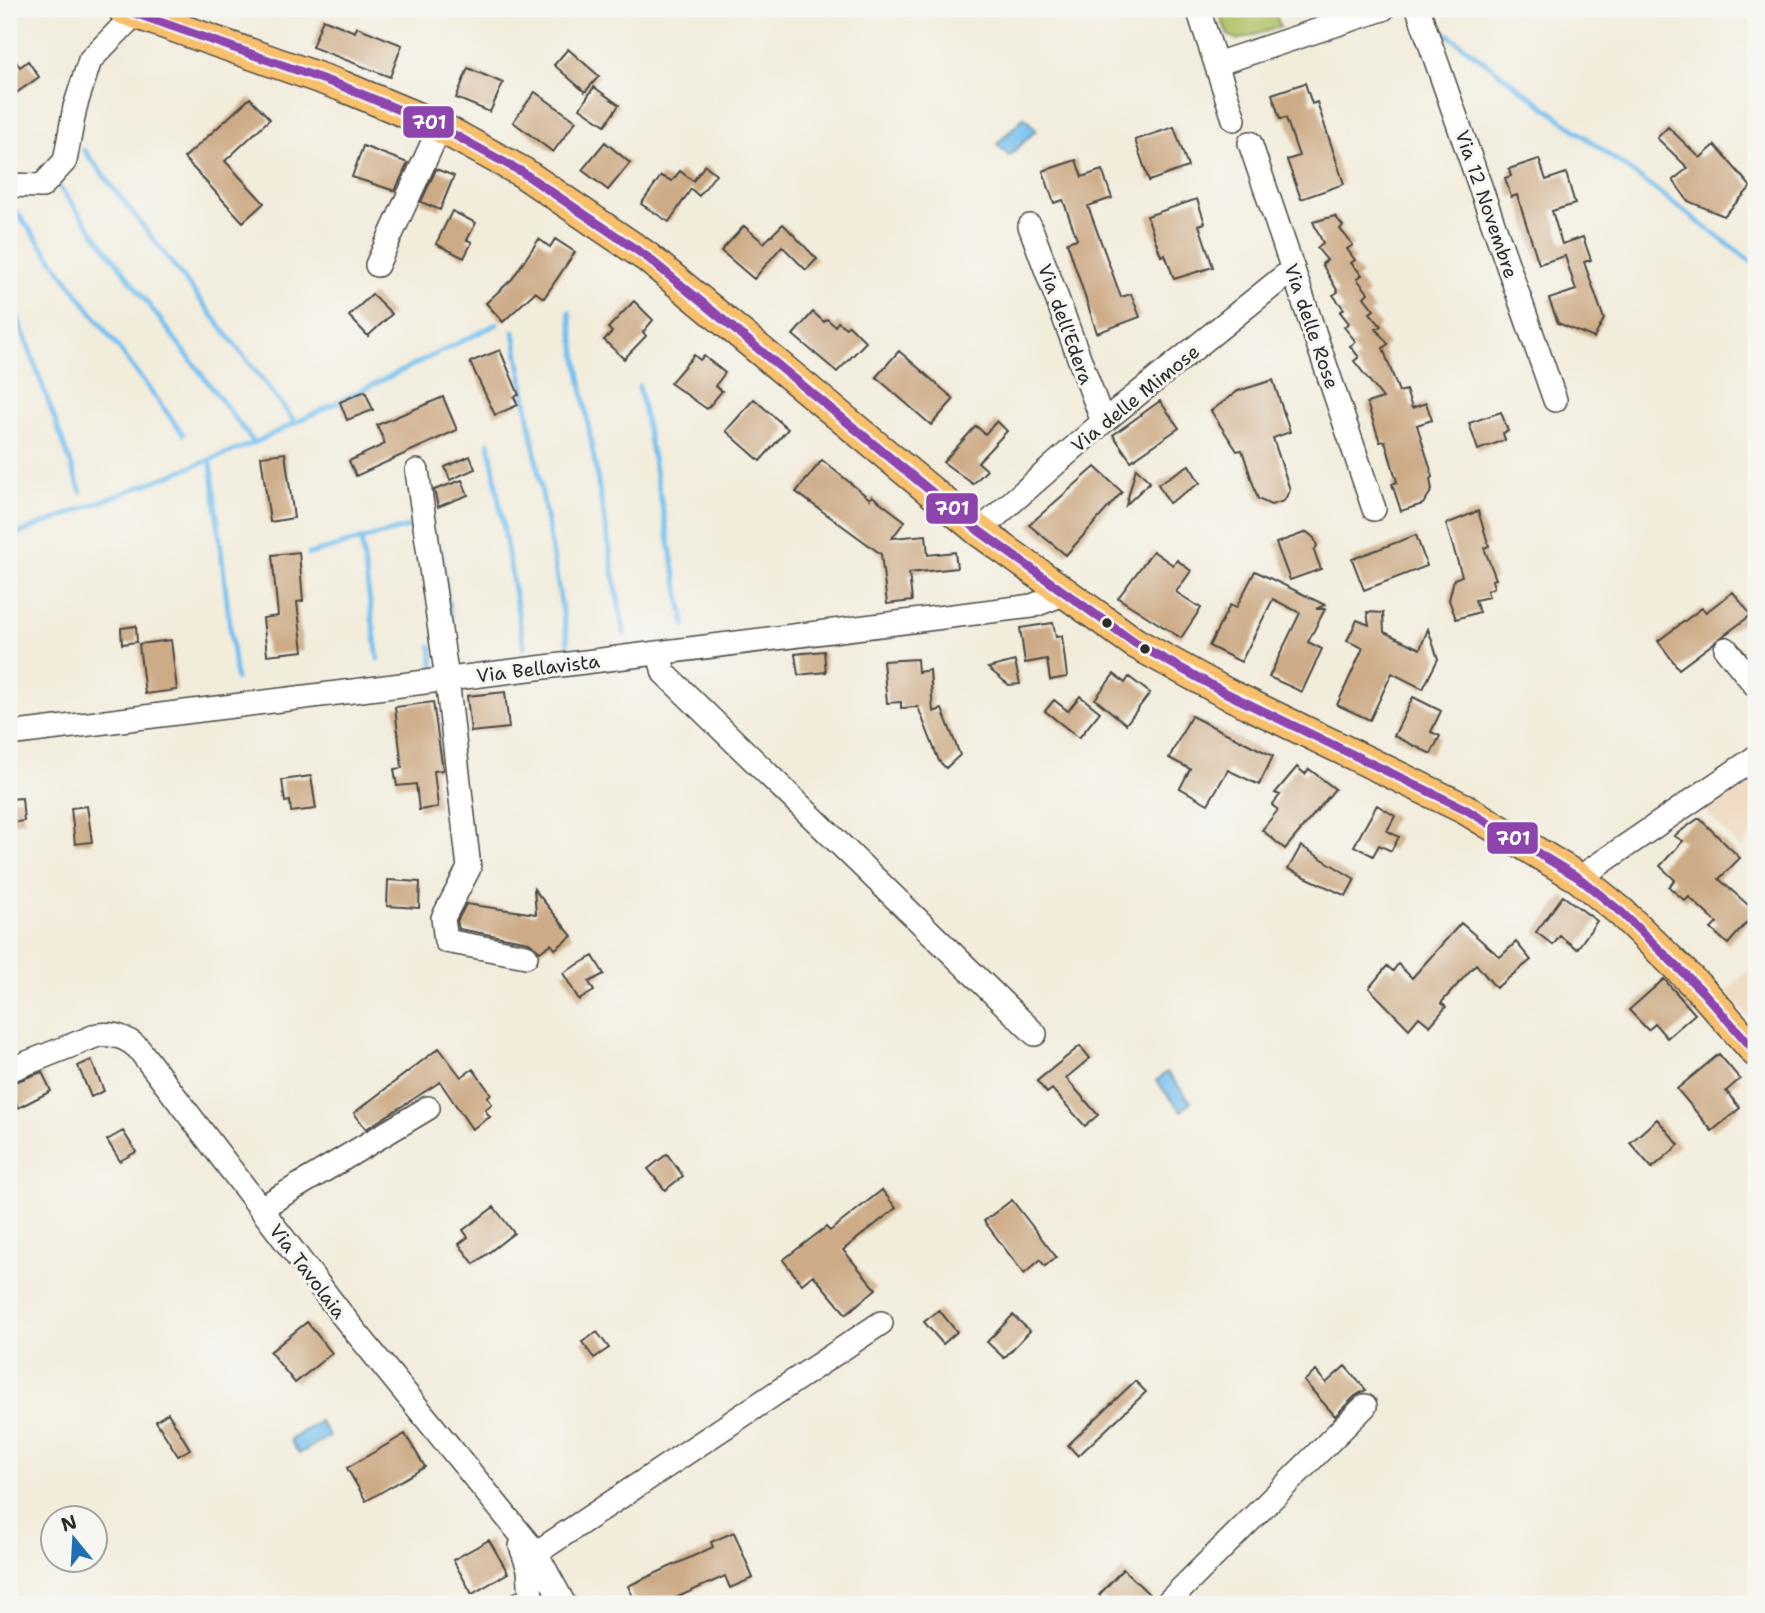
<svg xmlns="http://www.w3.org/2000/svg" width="1765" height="1613" font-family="'Shantell Sans',sans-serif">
<rect width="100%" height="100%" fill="#f6f6f2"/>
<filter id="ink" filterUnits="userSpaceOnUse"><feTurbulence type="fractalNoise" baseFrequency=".0143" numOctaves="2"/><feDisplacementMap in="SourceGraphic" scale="14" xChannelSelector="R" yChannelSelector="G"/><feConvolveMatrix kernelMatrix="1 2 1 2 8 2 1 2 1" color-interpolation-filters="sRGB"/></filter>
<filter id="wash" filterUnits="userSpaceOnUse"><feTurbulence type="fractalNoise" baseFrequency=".00686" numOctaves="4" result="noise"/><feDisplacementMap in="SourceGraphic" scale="28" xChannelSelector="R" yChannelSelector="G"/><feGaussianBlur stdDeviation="1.57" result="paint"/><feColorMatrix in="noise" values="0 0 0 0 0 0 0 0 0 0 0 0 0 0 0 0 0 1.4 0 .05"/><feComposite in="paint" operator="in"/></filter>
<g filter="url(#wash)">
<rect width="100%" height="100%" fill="#f2ecdb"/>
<path fill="#efd6bb" d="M1756 778V828L1741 849 1705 810Z
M1756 963V1026L1726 992Z"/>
<path fill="#afc266" stroke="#6d7648" stroke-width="2" d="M1232 9H1274L1280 27 1237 40 1228 35 1219 13Z"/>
<path fill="#75c0ee" stroke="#50768c" stroke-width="2" d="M1024 117 1036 130 1009 156 997 144Z
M1167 1072 1191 1102 1181 1111 1156 1081Z
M320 1421 329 1436 299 1454 290 1440Z"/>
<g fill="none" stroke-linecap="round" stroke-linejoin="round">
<path stroke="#75c0ee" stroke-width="5" d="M1446 33 1756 265
M84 150 295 422
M57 184 254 443
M9 202 183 434
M9 293 81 492
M569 312 624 634
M514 332 568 643
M639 386 685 625
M489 442 524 648
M211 463 236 679
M9 537 254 443 497 324
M361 539 378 659
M440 549 456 655
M309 554 408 527 417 536
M430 671H434L431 646"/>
</g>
<g id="blocks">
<path fill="#cdab86" d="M323 19 355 32 357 27 402 45 390 77 312 47Z
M568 49 599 76 585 92 554 65Z
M9 52 20 67 28 61 39 77 9 98Z
M468 68 503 83 490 112 456 98Z
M1305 83 1312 104 1317 102 1344 184 1301 199 1287 160 1299 156 1286 118 1280 119 1272 94Z
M594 87 619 105 605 125 580 108Z
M535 92 576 121 553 152 513 122Z
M250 98 270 119 225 161 264 203 243 222 184 158Z
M1174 127 1188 167 1149 181 1135 140Z
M1668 127 1700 158 1715 145 1751 187 1724 216 1688 201 1673 180 1688 168 1657 138Z
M605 142 630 163 608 190 582 170Z
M363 146 408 163 395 191 352 177Z
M1539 159 1546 180 1566 173 1575 204 1552 211 1562 244 1583 237 1591 260 1584 262 1604 319 1594 338 1558 323 1549 299 1576 290 1565 256 1539 264 1517 195 1511 197 1505 178 1511 176 1509 169Z
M1076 160 1082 177 1102 170 1112 198 1088 206 1121 297 1131 294 1140 317 1097 333 1067 242 1077 239 1063 200 1054 203 1043 171Z
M705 165 716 174 699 196 691 189 669 222 641 204 661 176 672 181 680 171 693 181Z
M436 169 454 176 440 210 421 202Z
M1197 199 1205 223 1199 225 1213 267 1174 279 1165 254 1161 256 1147 216Z
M452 211 476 223 467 240 472 242 464 258 436 244Z
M1335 216 1343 226 1340 229 1353 245 1347 249 1355 260 1351 263 1362 275 1357 279 1368 293 1364 297 1374 310 1370 313 1381 326 1376 329 1388 344 1383 348 1399 392 1406 390 1412 408 1426 403 1432 420 1417 425 1433 477 1430 479 1432 490 1423 504 1401 511 1392 484 1397 482 1385 441 1380 442 1367 403 1383 398 1354 361 1359 357 1350 346 1356 342 1344 327 1349 323 1340 312 1344 309 1333 295 1338 292 1322 264 1327 260 1317 248 1323 243 1313 222Z
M783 224 817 259 806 270 782 246 754 279 721 251 744 226 764 243Z
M539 239 550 247 555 239 575 252 544 298 535 292 503 322 486 303 512 279Z
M372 294 392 314 368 336 349 316Z
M634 301 653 320 643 332 646 336 624 359 604 340 612 332 608 328Z
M813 312 824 322 827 319 835 326 838 322 846 328 849 325 866 342 837 372 793 335Z
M500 350 519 395 514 397 518 405 495 415 470 362Z
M899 351 954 399 931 425 876 377Z
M694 355 700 360 704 356 725 373 715 386 722 391 707 409 670 383Z
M1273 380 1290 432 1273 438 1290 490 1284 501 1271 505 1258 499 1242 450 1237 451 1211 411 1238 391Z
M365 391 373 410 347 420 340 402Z
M443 397 457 430 356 476 349 461 385 444 377 425Z
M754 399 788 429 760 461 726 431Z
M1160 401 1179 428 1131 461 1113 435Z
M1501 412 1508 431 1503 433 1505 440 1478 450 1469 423Z
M997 421 1007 431 978 462 987 470 973 484 943 462 976 426 985 434Z
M285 453 294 518 270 522 261 456Z
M470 456 475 469 450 480 445 467Z
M822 460 870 499 872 496 905 521 892 538 926 535 928 555 955 552 957 568 909 573 912 601 887 604 881 554 796 492Z
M1189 465 1200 483 1169 503 1158 484Z
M1095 467 1122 492 1066 555 1029 525Z
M1136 468 1150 482 1126 505Z
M462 480 468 495 438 507 434 490Z
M1478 511 1489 546 1484 548 1496 579 1492 580 1494 587 1487 591 1489 597 1475 600 1479 612 1456 619 1449 600 1454 579 1462 576 1446 524Z
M1307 532 1314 538 1317 546 1314 551 1321 569 1290 580 1276 543Z
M1416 535 1427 566 1364 590 1352 559Z
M1153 551 1173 565 1177 560 1191 571 1176 592 1201 608 1181 638 1118 598Z
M299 552 303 601 297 602 303 651 267 655 263 618 278 616 272 555Z
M1255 571 1325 605 1316 609H1325L1308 642 1322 649 1302 692 1269 677 1300 613 1273 599 1241 662 1209 646 1230 605 1236 608Z
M1733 592 1751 615 1679 669 1658 641 1702 608 1706 612Z
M1367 612 1383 613 1384 632 1420 649 1428 629 1438 659 1423 689 1392 673 1370 720 1337 705 1363 648 1347 641 1357 620 1369 625Z
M1053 623 1056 637 1062 636 1067 677 1050 680 1047 659 1025 663 1020 628Z
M136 626 137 642 122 644 121 628Z
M171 640 177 690 145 694 139 644Z
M824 651 826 672 798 675 795 654Z
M917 659 918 672 930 670 933 712 942 709 960 755 946 768 939 761 918 707 901 708V702L887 703 883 661Z
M1015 661 1020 684 1009 685 988 668Z
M1114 674 1125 683 1129 677 1150 693 1126 724 1095 699Z
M505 692 509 728 471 732 467 696Z
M1080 696 1100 712 1079 738 1045 711 1054 700 1068 711Z
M1413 697 1441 711 1431 732 1440 736 1431 754 1394 736Z
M433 702 443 770 434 771 438 807 419 810 416 784 397 786 394 769 402 768 395 707Z
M1191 716 1273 756 1259 785 1228 770 1208 804 1180 788 1190 769 1169 758Z
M1297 767 1305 774 1309 769 1335 789 1285 849 1262 830 1278 810 1272 805 1280 795 1275 793Z
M311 776 316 809 291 812 290 801 285 802 282 780Z
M22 798 24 821 9 823V799Z
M1377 805 1395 816 1387 831 1399 837 1391 851 1379 845 1373 856 1354 846Z
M87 806 92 842 75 844 71 808Z
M1699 818 1740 858 1719 879 1756 912 1728 944 1711 929 1717 923 1689 897 1685 901 1669 887 1675 880 1660 866 1683 841 1674 836Z
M1301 846 1355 879 1346 896 1288 869Z
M388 880 420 882 419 908 387 906Z
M534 889 572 936 555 949 551 944 540 952 529 942 459 929 457 921 466 904 536 914Z
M1563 896 1597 921 1577 949 1560 936 1553 945 1536 932Z
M1461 923 1500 957 1516 942 1531 960 1496 988 1476 964 1441 1003 1446 1007 1430 1026 1419 1017 1409 1029 1369 988 1387 966 1393 971 1398 964 1412 978Z
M593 956 604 974 589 982 594 991 579 1000 563 973Z
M1664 979 1695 1014 1667 1038 1655 1024 1648 1030 1629 1010Z
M1080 1046 1090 1058 1066 1078 1098 1115 1085 1126 1052 1089 1047 1093 1037 1081Z
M439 1048 461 1077 473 1069 491 1094 487 1097 492 1104 485 1110 490 1117 472 1129 440 1082 366 1129 354 1113Z
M1719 1054 1740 1079 1726 1091 1740 1108 1712 1131 1677 1089Z
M91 1060 104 1091 91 1097 78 1066Z
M42 1072 51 1091 18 1108 9 1084Z
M1657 1119 1679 1145 1652 1168 1630 1143Z
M123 1131 136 1152 120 1161 107 1140Z
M667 1154 683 1176 665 1190 648 1169Z
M882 1190 896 1208 843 1250 876 1289 846 1314 813 1275 802 1284 783 1260 826 1227 830 1231Z
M1012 1200 1056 1257 1045 1266 1040 1260 1024 1274 984 1221Z
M494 1207 514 1233 474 1264 459 1244 468 1237 463 1230Z
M939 1310 957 1332 943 1344 924 1322Z
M1013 1315 1030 1331 1004 1358 987 1342Z
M307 1322 332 1353 295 1383 270 1352Z
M597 1332 609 1348 594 1358 582 1342Z
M1345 1366 1366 1390 1355 1396 1335 1416 1304 1381 1316 1371 1326 1383Z
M1135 1381 1146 1392 1078 1456 1068 1445Z
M168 1413 190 1449 178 1456 156 1421Z
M405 1434 425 1467 366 1501 347 1468Z
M734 1532 753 1578 730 1588 725 1576 662 1604H636L628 1586 713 1547 711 1542Z
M489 1540 508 1573 472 1594 453 1560Z
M1123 1569 1151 1596 1143 1604H1108L1099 1595Z"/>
</g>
</g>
<g filter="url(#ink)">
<use href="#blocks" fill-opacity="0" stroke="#494845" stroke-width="2"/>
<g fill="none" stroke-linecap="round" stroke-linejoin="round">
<defs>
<path id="minor" d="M1198 9 1234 119
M1418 9 1555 400
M1216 64 1383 9
M1250 143 1374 509
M9 185 42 186 65 161 75 107 90 60 136 13
M1030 226 1103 422
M377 265 440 127
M417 471 447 679 469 868 443 918 446 941 526 956
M979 531 1103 422 1293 269
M1726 649 1756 686
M659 653 664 673 1035 1034
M9 734 1032 606 1066 593
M1579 878 1756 757
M9 1070 98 1035C113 1033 127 1038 138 1048L342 1315 536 1553 564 1604
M261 1208 428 1108
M536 1553 881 1323
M519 1604 531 1598 529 1569 521 1546
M1166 1604 1365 1406"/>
<path id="major" d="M123 9 342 86 440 127 522 172 647 257 979 531 1135 643 1224 692 1465 809 1579 878 1621 912 1702 991 1756 1052"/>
</defs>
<use href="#minor" stroke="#494845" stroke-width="26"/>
<use href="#major" stroke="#494845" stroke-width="33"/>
<use href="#minor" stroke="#fff" stroke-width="23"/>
<use href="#major" stroke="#f8bf6c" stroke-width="30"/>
<defs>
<path id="bus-1" d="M123 9 342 86 440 127 522 172 647 257 979 531 1135 643 1224 692 1465 809 1579 878 1621 912 1702 991 1756 1052"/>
</defs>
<use href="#bus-1" stroke="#f6f6f2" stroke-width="14"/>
<use href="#bus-1" stroke="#8e44ad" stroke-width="9"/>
</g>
</g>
<g fill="#2b2b2b" stroke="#f6f6f2" stroke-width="2.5">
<circle cx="1107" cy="623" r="6"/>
<circle cx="1145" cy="649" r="6"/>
</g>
<g text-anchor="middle" stroke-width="6" stroke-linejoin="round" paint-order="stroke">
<g font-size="19" fill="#2b2b2b" stroke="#f6f6f2">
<text transform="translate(1487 204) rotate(71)" y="7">Via 12 Novembre</text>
<text transform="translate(1066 324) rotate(70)" y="7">Via dell'Edera</text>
<text transform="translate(1312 326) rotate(71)" y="7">Via delle Rose</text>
<text transform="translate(1135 398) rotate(-39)" y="7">Via delle Mimose</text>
<text transform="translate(538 668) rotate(-7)" y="7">Via Bellavista</text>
<text transform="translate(308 1271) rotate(53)" y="7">Via Tavolaia</text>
</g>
</g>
<g stroke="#f6f6f2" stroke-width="2.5">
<rect x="402" y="105" width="53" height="34" rx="7" fill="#8e44ad"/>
<rect x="925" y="492" width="54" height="33" rx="7" fill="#8e44ad"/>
<rect x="1486" y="821" width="53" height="34" rx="7" fill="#8e44ad"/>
</g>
<g font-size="19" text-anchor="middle" font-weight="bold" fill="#fff">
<text x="429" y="129">701</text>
<text x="952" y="515">701</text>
<text x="1513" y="845">701</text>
</g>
<rect width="1765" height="1613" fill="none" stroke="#f6f6f2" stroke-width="35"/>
<g transform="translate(74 1539) rotate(342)"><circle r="33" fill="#f6f6f2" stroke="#a5a5a2" stroke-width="2"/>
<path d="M0-5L12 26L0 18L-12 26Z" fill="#1f6fb2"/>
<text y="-10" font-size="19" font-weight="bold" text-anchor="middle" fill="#2b2b2b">N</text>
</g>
</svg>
